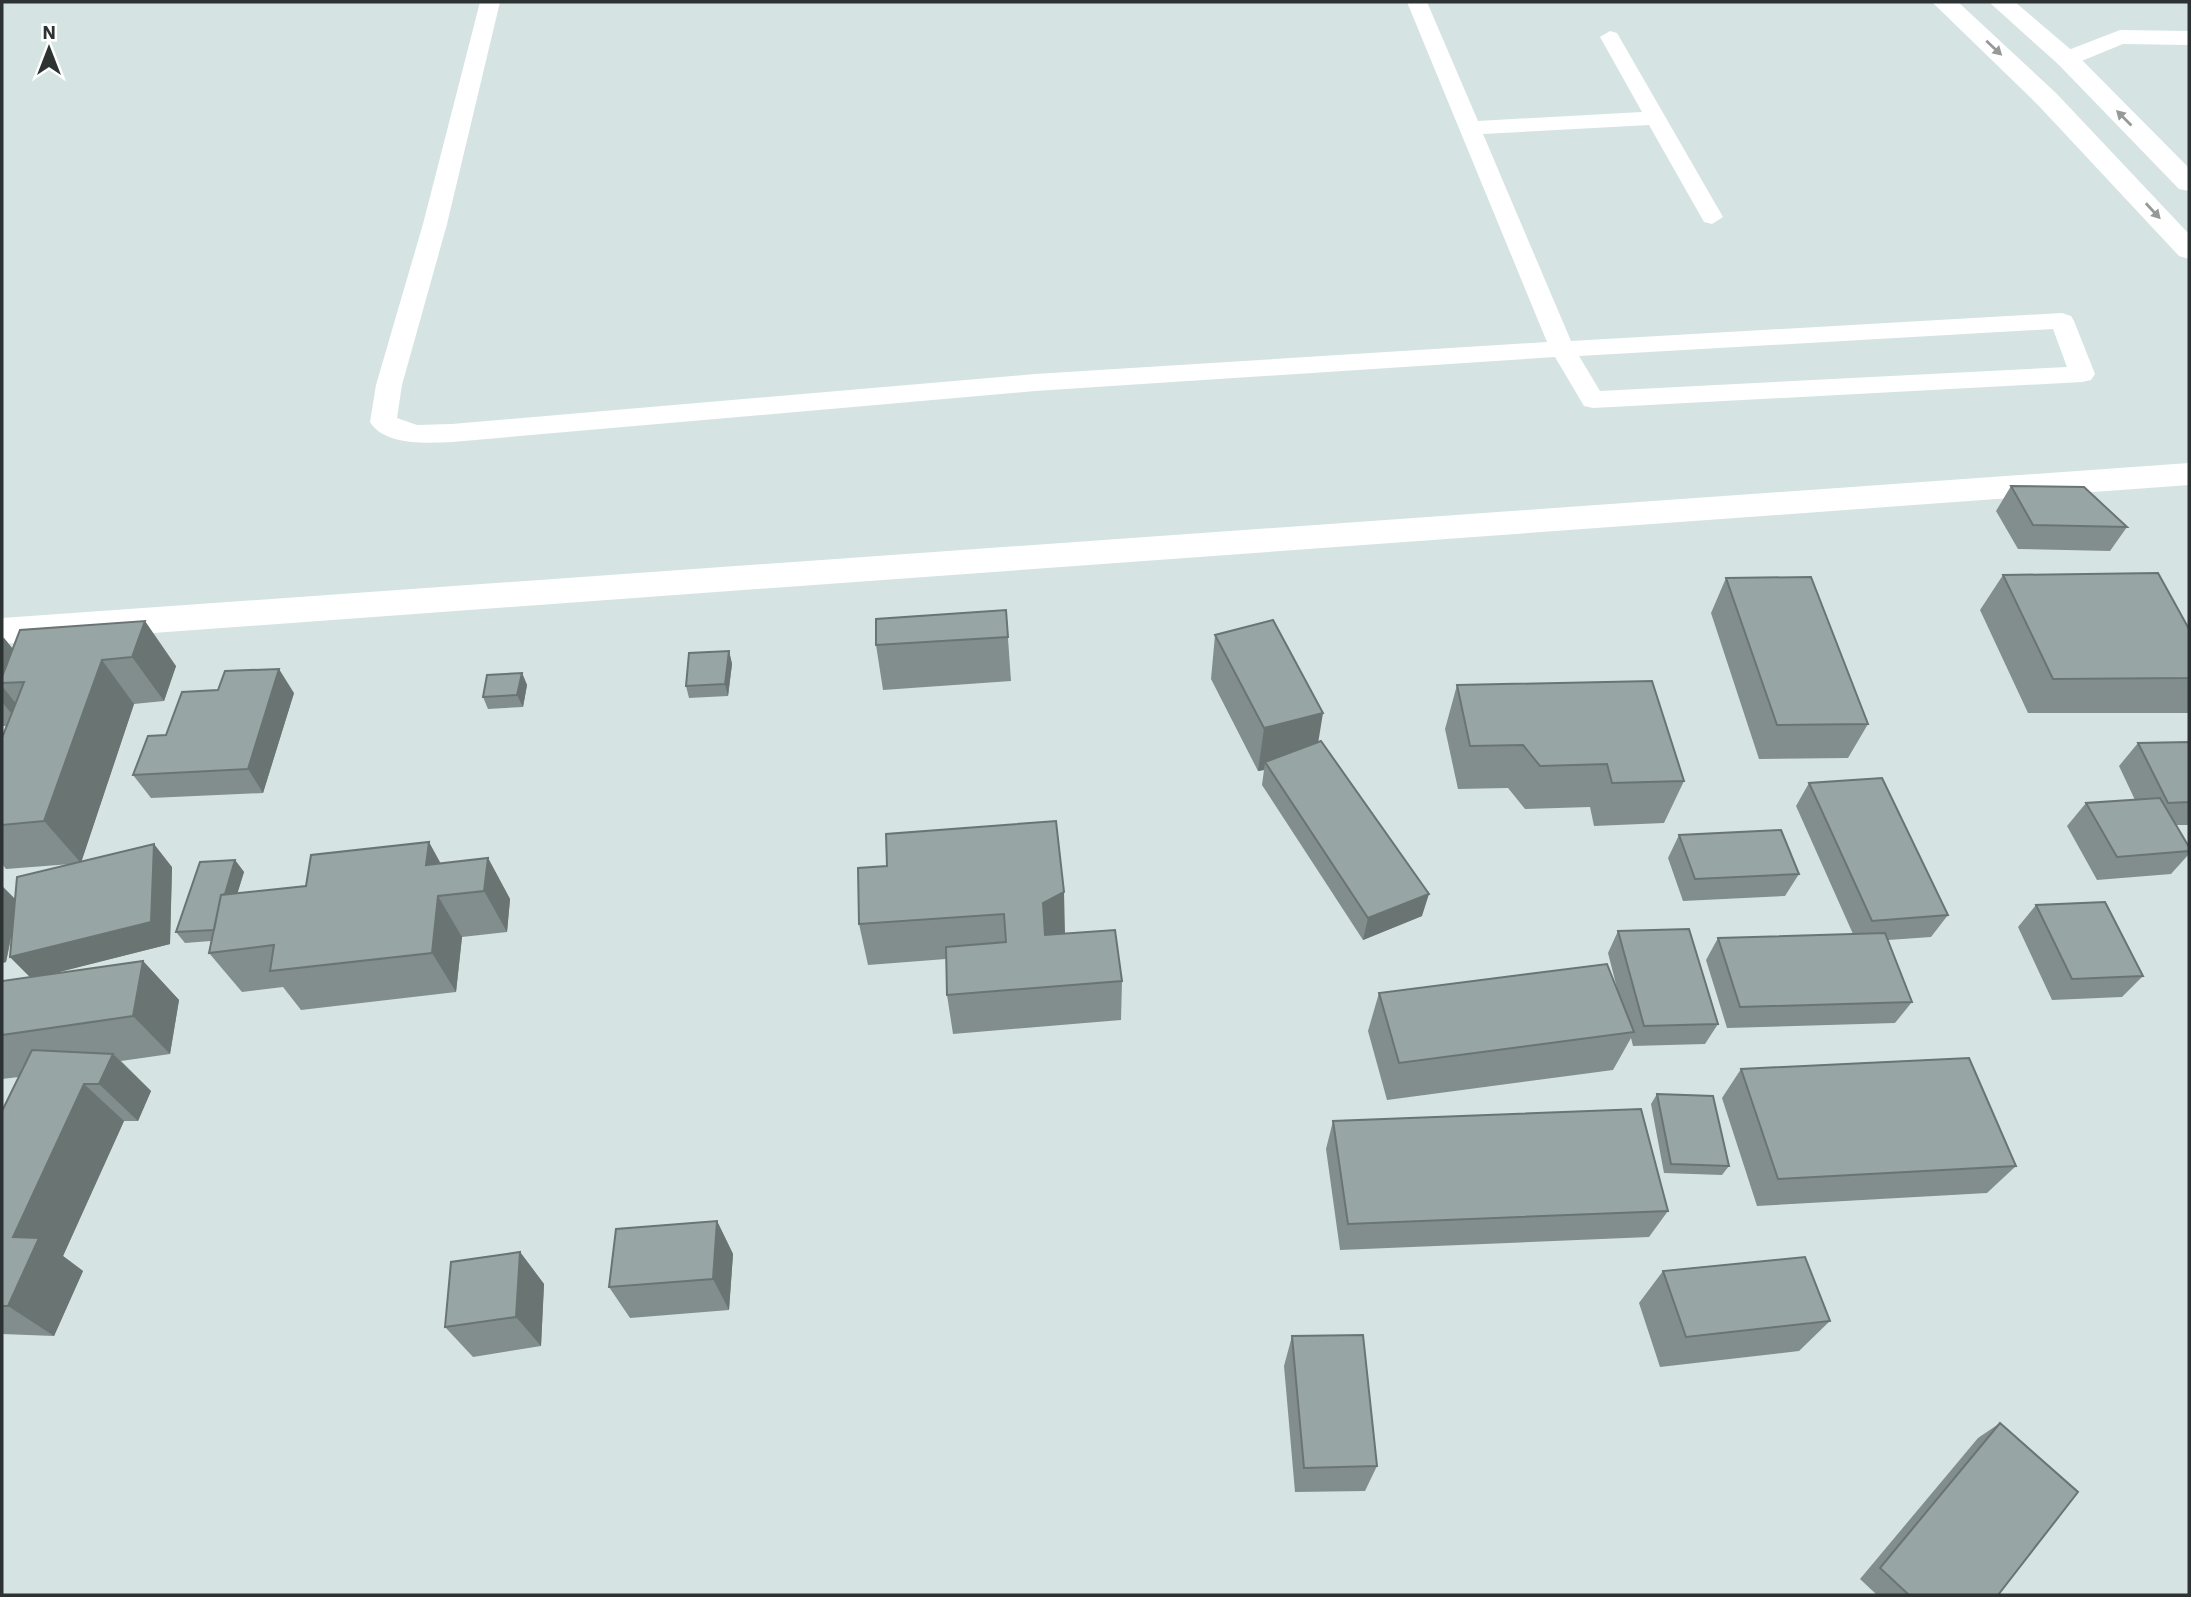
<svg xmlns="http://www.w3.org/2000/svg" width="2191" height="1597" font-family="'IBM Plex Sans',sans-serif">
<rect width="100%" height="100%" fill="#d5e4e3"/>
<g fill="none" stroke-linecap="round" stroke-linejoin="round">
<path fill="#fff" fill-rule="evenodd" d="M480 2H500L447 224 402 385 397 418 417 425 452 424 1035 374 1547 342 1407 2H1427L1478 121 1642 112 1600 37 1610 31 1617 33 1723 217 1712 224 1704 222 1649 125 1483 134 1571 341 2062 313 2071 316 2074 321 2095 374 2091 380 2082 382 1593 408 1584 406 1555 357 1035 391 452 442C427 443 385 446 370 422L376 385 423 224ZM2053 329 2067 367 1600 391 1579 356Z"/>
<path fill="#fff" fill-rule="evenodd" d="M2120 30 2189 31V45L2123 44 2067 67 2058 64 2054 59 2058 54Z
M2189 463V485L2 644V618Z"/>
<path fill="#fff" fill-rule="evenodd" d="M1932 2H1958L2056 93 2189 234V259L2179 256 2038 105Z
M1989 2H2015L2076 54 2189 168V191L2179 189 2058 64Z"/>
</g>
<path fill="#828e8d" d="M2011 486 2127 527 2110 551 2018 549 1996 511Z
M2003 575 2189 629V712L2188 713H2028L1980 610Z
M1726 578 1868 724 1848 758 1759 759 1711 613Z
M1006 610 1011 681 883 690 876 645Z
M20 630 176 666 164 701 134 704 81 862 172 867 170 944 46 975 143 961 179 1000 170 1054 121 1061 151 1091 138 1121H124L63 1256 83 1271 54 1336 2 1334V1111L19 1077 2 1079V981L30 977 10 957 12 933 6 962 2 963V886L15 899 71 864 6 869 2 864V738L6 726H2V638H4L13 649Z
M1215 635 1318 742 1422 916 1363 940 1262 785 1264 770 1258 771 1211 679Z
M729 651 732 664 728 696 689 698 686 686Z
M522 673 527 685 523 707 488 709 483 697Z
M1457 685 1684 781 1664 823 1594 826 1590 807 1525 809 1508 788 1458 789 1445 729Z
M294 693 263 793 151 798 133 775 166 735Z
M2189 742V825H2176L2189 847V854L2171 874 2097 880 2067 826 2086 803 2135 800 2119 766 2138 743Z
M1809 783 1948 915 1931 937 1888 940 1912 1002 1895 1023 1727 1028 1706 960 1718 938 1853 934 1796 806Z
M1679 835 1799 874 1785 896 1683 901 1668 858Z
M488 858 510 899 507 932 462 937 456 992 301 1010 283 987 242 992 209 953 211 941 185 943 176 932 235 860 244 872 237 893 306 886 441 863Z
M858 868 1065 933 1062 934 1122 981 1121 1020 953 1034 947 995 946 959 868 965 859 924Z
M2036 905 2143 976 2122 997 2052 1000 2018 927Z
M1618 931 1718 1024 1705 1044 1633 1046 1631 1038 1613 1070 1387 1100 1368 1031 1379 993 1618 992 1608 953Z
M1741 1069 2016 1166 1987 1193 1757 1206 1722 1098Z
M1657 1094 1729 1166 1722 1175 1664 1173 1651 1104Z
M1333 1121 1668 1211 1649 1237 1340 1250 1326 1149Z
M717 1221 733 1254 729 1310 630 1318 609 1287Z
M520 1252 544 1284 541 1346 473 1357 445 1327Z
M1663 1271 1830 1321 1799 1351 1660 1367 1639 1303Z
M1292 1336 1377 1466 1365 1491 1295 1492 1284 1366Z
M2000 1423 1998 1595H1877L1860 1579 1978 1438Z"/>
<path fill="#6a7473" d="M145 621 176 666 164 701 132 657Z
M4 638 39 682 2 683V643Z
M729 651 732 664 728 696 725 684Z
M102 660 134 704 81 863 44 821Z
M279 669 294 693 263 793 248 769Z
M522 673 527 685 523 707 517 695Z
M2 686 25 715 21 725 2 702Z
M1323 713 1316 756 1265 762 1264 770 1258 771 1264 728Z
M429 842 452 884 426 865Z
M154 844 172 867 170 944 32 979 10 957Z
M488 858 510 899 507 932 484 891Z
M235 860 244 872 223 941 214 930Z
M2 886 18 902 6 962 2 963Z
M1064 892 1065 933 1045 943 1043 903Z
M1429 894 1422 916 1363 940 1368 918Z
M438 896 462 937 456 992 432 953Z
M143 961 179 1000 170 1054 133 1016Z
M113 1054 151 1091 138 1121 99 1084Z
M84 1084 124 1121 63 1256 83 1271 54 1336 8 1306 13 1237Z
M717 1221 733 1254 729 1310 713 1279Z
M520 1252 544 1284 541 1346 516 1317Z"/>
<path fill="#97a5a4" stroke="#6a7473" stroke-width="2" d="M2011 486 2084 487 2127 527 2033 525Z
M2158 573 2189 629V678L2053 679 2003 575Z
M1811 577 1868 724 1777 725 1726 578Z
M1006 610 1008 637 876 645V619Z
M1273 620 1323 713 1264 728 1215 635Z
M145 621 132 657 102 660 44 821 2 825V738L24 682 2 683V677L20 630Z
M729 651 725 684 686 686 689 653Z
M279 669 248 769 133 775 148 736 166 735 182 692 218 690 225 671Z
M522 673 517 695 483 697 487 675Z
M1652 681 1684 781 1612 783 1607 764 1540 766 1523 745 1470 746 1457 685Z
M1321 741 1429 894 1368 918 1265 762Z
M2189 742V802L2168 803 2138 743Z
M1882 778 1948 915 1872 921 1809 783Z
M2160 798 2189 847V851L2117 857 2086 803Z
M1056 821 1064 892 1043 903 1045 935 1115 930 1122 981 947 995 946 947 1006 942 1004 914 859 924 858 868 887 866 886 834Z
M1781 830 1799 874 1695 879 1679 835Z
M429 842 426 865 488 858 484 891 438 896 432 953 270 971 274 945 209 953 221 895 306 886 311 855Z
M154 844 151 922 10 957 17 877Z
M235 860 225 894 221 895 214 930 176 932 200 862Z
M2105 902 2143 976 2072 979 2036 905Z
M1689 929 1718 1024 1644 1026 1618 931Z
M1885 933 1912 1002 1740 1007 1718 938Z
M143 961 133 1016 2 1035V981Z
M1607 964 1634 1032 1399 1063 1379 993Z
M32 1050 113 1054 99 1084H84L13 1237 39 1238 8 1306H2V1111Z
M1969 1058 2016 1166 1778 1179 1741 1069Z
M1657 1094 1713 1096 1729 1166 1671 1164Z
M1641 1109 1668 1211 1348 1224 1333 1121Z
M717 1221 713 1279 609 1287 616 1229Z
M520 1252 516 1317 445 1327 451 1262Z
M1805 1257 1830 1321 1686 1337 1663 1271Z
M1363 1335 1377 1466 1304 1468 1292 1336Z
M2000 1423 2078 1492 1998 1595H1909L1880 1568Z"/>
<defs><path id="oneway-solid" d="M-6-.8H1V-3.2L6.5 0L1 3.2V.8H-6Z" transform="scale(1.75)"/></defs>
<g fill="#969998">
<use href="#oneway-solid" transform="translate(1994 48) rotate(43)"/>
<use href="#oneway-solid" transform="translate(2124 118) rotate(-135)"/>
<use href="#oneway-solid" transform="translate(2153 211) rotate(47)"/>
</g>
<rect width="2191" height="1597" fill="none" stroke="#2d3332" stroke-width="7"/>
<g transform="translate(49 49)" stroke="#ffffff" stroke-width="5" paint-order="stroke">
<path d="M0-5L12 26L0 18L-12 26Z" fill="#2d3332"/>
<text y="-10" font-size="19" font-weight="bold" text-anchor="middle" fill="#2d3332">N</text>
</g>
</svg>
